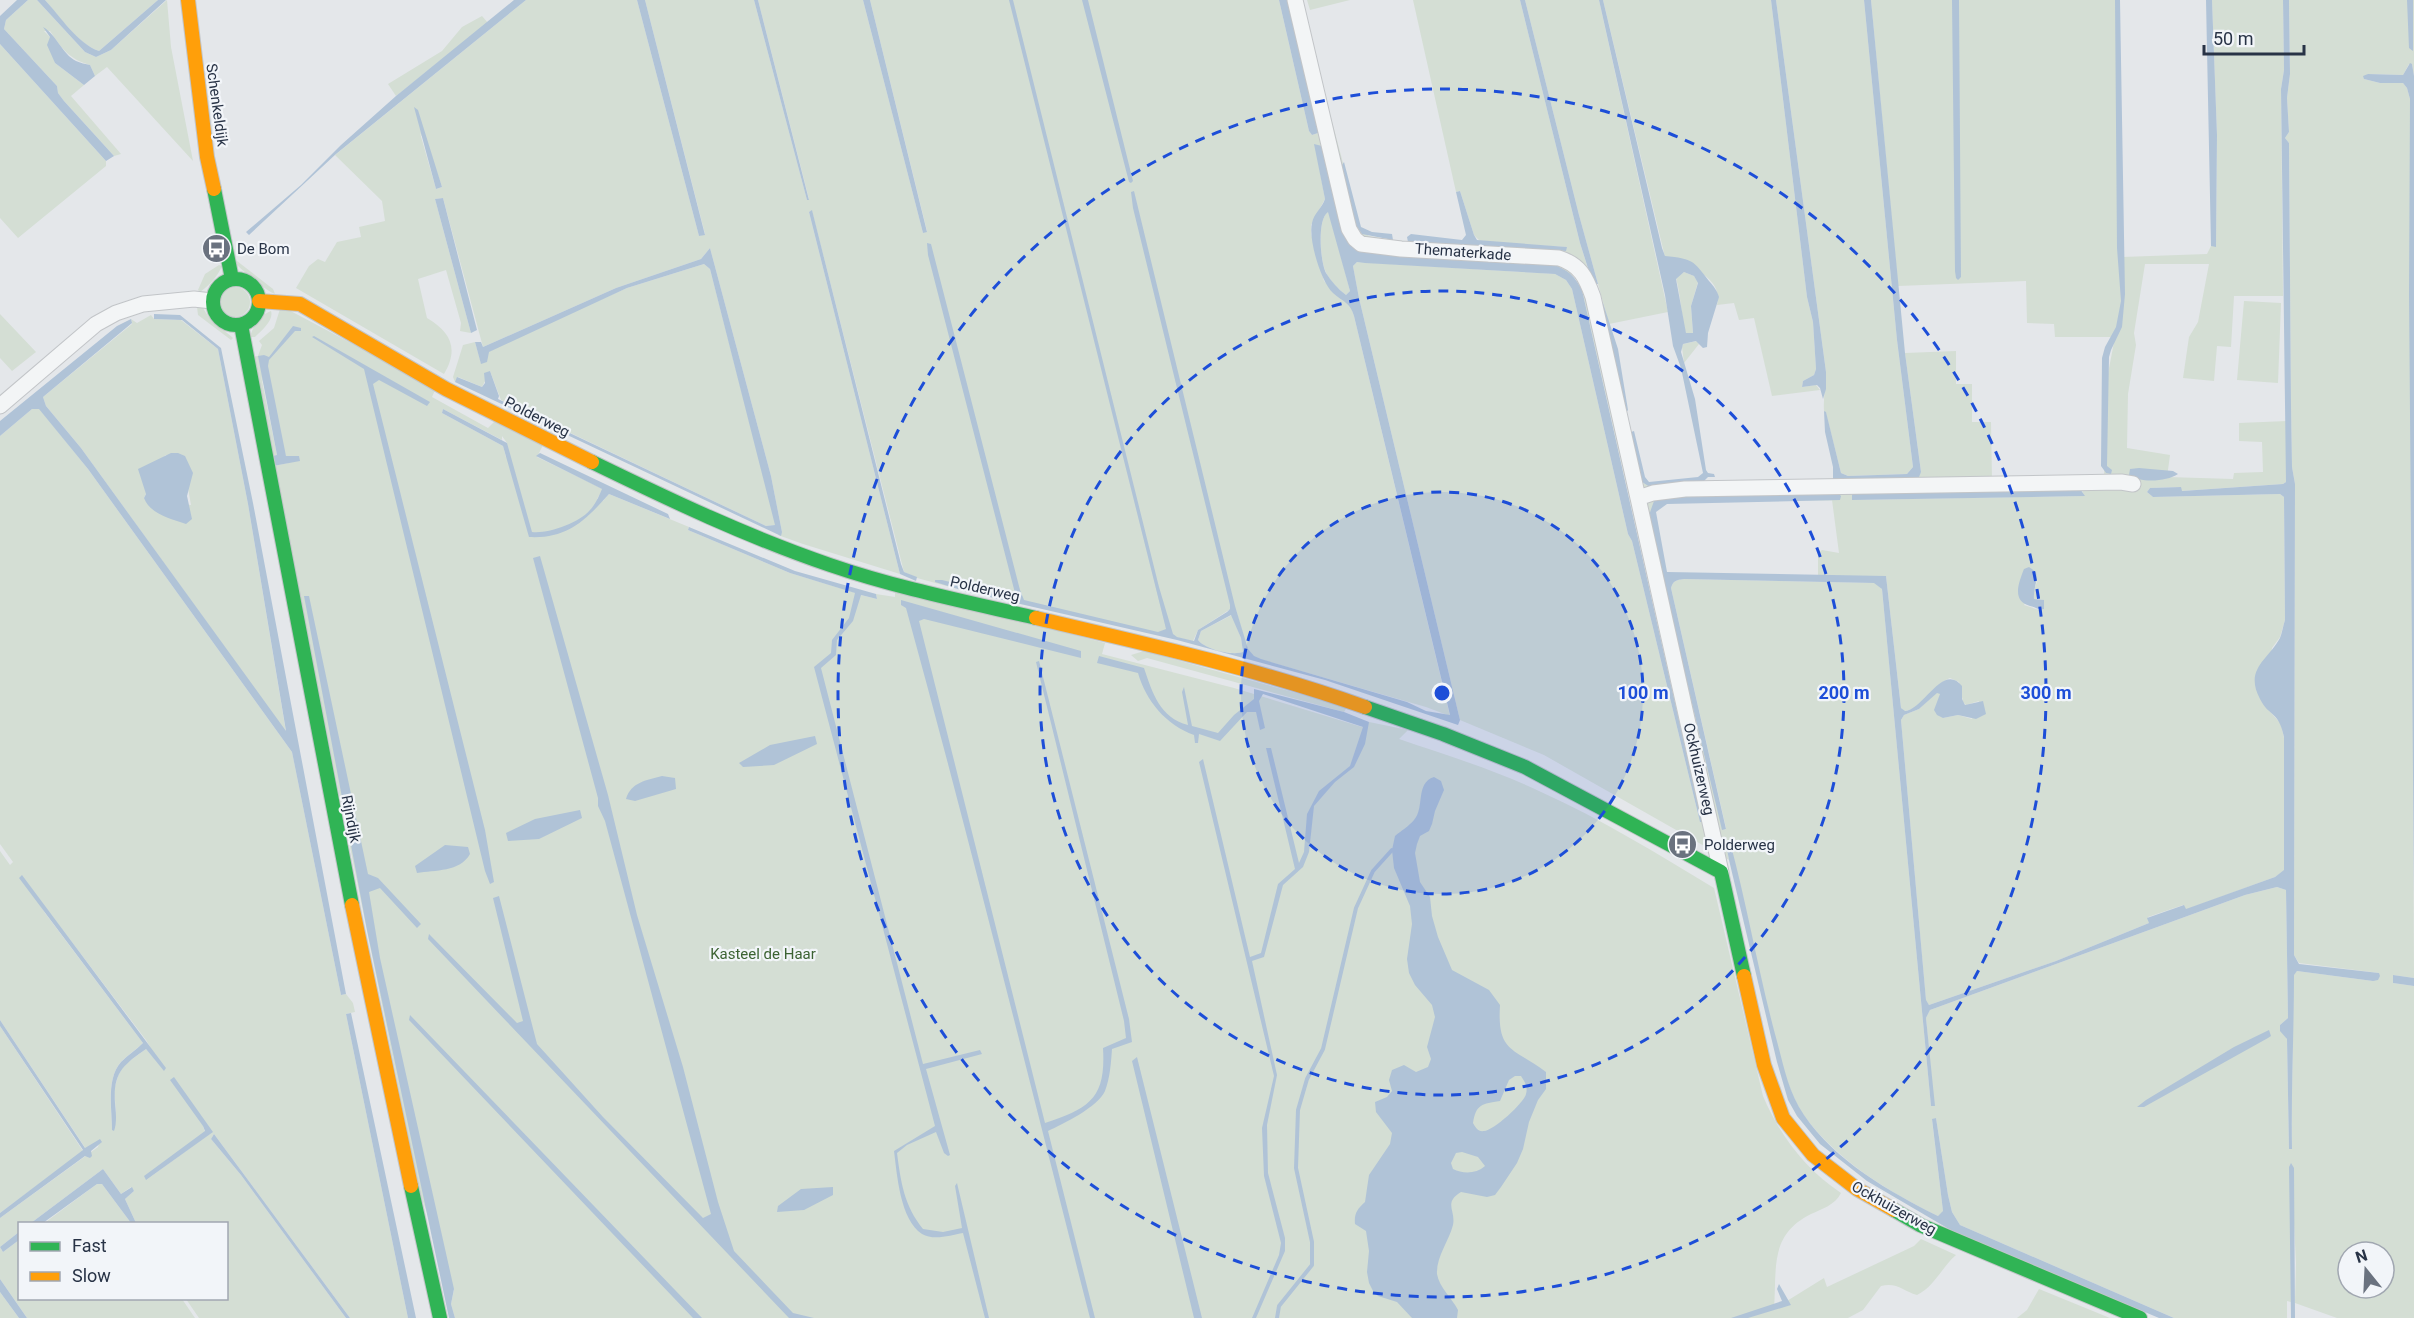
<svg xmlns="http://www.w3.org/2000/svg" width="2414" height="1318" font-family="Roboto,sans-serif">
<rect width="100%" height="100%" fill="#e4e7ea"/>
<path fill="#d4ded4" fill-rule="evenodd" d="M28 0H37L85 52 96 57 111 50 167 0 171 47 193 161 107 67 95 76 90 65C69 59 62 49 50 31H44L50 37 55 63 84 85 71 96 121 154 114 156 64 101 58 93 57 86 4 29 6 20Z
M45 0H158L99 51C78 44 60 17 45 0Z
M526 0H637L699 236 705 234 645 0H754L807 200 809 199 758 0H863L923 233 927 231 870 0H1279L1309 131 1312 135 1321 132 1303 12 1343 163 1355 224 1369 236 1391 240 1559 252 1567 247 1481 242 1474 235 1460 191 1456 192 1413 0H1520L1580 243 1599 304 1642 483 1660 486 1704 481 1915 480 1921 472 1905 353 1956 351V384H1972V422H1991L1992 480 2104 478 2106 384 2115 337H2055L2054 324 2027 323 2026 281 1898 286 1871 0H2116L2122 257 2207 254 2211 246H2216L2217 135 2212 0H2283L2284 70 2281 89 2283 296H2234L2231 347 2217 346 2214 381 2183 378 2189 337 2198 322 2209 264H2145L2134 333 2136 345 2128 394 2127 448 2170 455 2167 477 2233 479 2234 473 2263 472 2262 442 2239 441V423L2287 421 2286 482 2283 484 2181 491V487L2150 488 2147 492 2153 497 2280 494 2284 497 2285 620 2280 637 2272 648 2266 707 2281 724 2284 738 2285 870 2275 877 2185 910 2183 905 2148 917 2149 923 2056 961 1929 1005 1926 1001 1901 720 1904 715 1919 709 1937 692 1941 694 1943 718 1958 715 1972 719 1979 701 1966 705 1963 702 1959 682 1950 678C1932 685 1924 709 1904 711L1901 708 1886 576H1818V553L1822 550 1839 553 1832 500H1840L1654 501 1660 569 1725 830 1726 828 1671 588C1673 581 1676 580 1684 579L1875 583 1879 585 1882 589 1931 1106 1934 1105 1926 1018 1930 1010 2245 895 2277 887 2286 890 2288 1018 2280 1025 2287 1039 2289 1149H2292C2291 1091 2294 1033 2293 975L2297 971 2373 981 2379 973 2299 963 2294 955 2295 484 2292 467 2291 404 2289 143 2285 138 2289 132 2287 98 2290 74 2289 0H2414V76L2412 64H2409L2403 75 2368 74 2364 79 2380 83H2403L2407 88 2410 99 2414 978 2393 975V983L2414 986V1318H2337L2295 1303 2296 1263 2291 1164V1302L2287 1301V1318H2174L1960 1225 1952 1212 1948 1195 1936 1118 1932 1120 1943 1211 1942 1215 1938 1216C1889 1192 1839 1162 1805 1117 1796 1105 1791 1090 1785 1076L1726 844 1729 860 1544 755 1460 720 1359 298 1353 266 1357 262 1555 274 1566 280 1572 289 1628 534 1632 541 1700 822 1695 786 1582 290 1575 276 1364 249 1315 145 1325 199 1311 225V234L1324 281 1342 299 1350 304 1354 316 1450 716 1426 707 1249 656 1236 610H1229L1198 630 1193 641 954 588 917 578 904 572 812 211 809 212 900 574 803 544 778 535 782 532 771 476 710 248 701 259 616 288 483 347 443 198 435 199 471 333 460 331 461 323 446 270 418 279 427 318C451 332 459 349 444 374L296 288 309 266 318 259 325 262 337 242 361 237 359 227 385 221 382 201 335 155ZM420 133 429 149 442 187 436 189ZM2082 490 2084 496 1852 500ZM2038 579 2033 593 2034 599 2043 600 2039 610 2024 605ZM2348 1252H2384V1288H2348Z
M1307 0H1350L1310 10Z
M1525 0H1599L1668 312 1609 324 1579 215Z
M1603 0H1771L1807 297 1813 322 1816 369 1814 375 1803 381 1802 387 1816 385 1820 390 1772 396 1754 318 1739 320 1734 303 1717 305C1724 276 1686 265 1665 257Z
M1776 0H1864L1897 340 1913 467 1907 474 1848 476 1841 473 1826 413 1824 411C1823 398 1826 386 1826 372Z
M482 16 488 23 396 96 388 84 442 51 462 27Z
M0 44 106 161V166L18 238 0 218Z
M1329 211 1350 291 1346 295C1338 289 1328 279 1325 270 1320 258 1317 217 1329 211Z
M237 261 273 289 275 294C267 292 242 270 235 263Z
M704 264 710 269 776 525 766 526 501 400 490 371 482 387 458 377 455 382 453 377 463 345 475 342 481 363 488 352 552 321 627 288Z
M219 265 222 266C217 277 210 285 200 292L198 290 205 274Z
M1684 272 1694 276 1698 282 1691 306 1693 334H1686C1681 315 1681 297 1676 278Z
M220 302a15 15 0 1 1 30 0a15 15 0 1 1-30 0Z
M2244 301 2281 303 2278 383 2237 380Z
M197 307 203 308C212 324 220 326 233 338L231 340 198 315Z
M283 307 436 388 432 397 488 428 496 420 544 443 537 457 603 489 597 499 603 501 609 494 689 527 688 530 790 573 856 593 854 599 861 595 877 599 876 594 895 597V588L1105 643 1102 654 1234 688 1362 727 1369 722 1408 730 1399 739C1446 755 1495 770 1541 792 1601 819 1658 854 1714 888L1763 1096C1780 1136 1805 1169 1841 1193 1835 1205 1822 1209 1811 1214 1769 1235 1777 1268 1774 1309L1824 1278 1827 1287 1914 1246 1921 1239 1956 1255C1942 1267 1934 1287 1917 1295 1903 1291 1897 1282 1881 1286L1863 1310 1848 1318H455L451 1304 454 1290 420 1193 273 466 288 463 261 376 277 455 272 456 251 357 258 356 262 345 259 341 274 328 280 309ZM443 409 502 440V436L507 443 506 457 503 446 442 413Z
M271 311C274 320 262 330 255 337H250C253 326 260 315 271 311Z
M0 314 36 352 12 371 0 358Z
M151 315 154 319 181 320 218 349 248 504 286 732 81 448 46 406 43 397 132 324 131 319 137 323ZM166 455 188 488 191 505 144 498 162 458Z
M1697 341 1699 344 1684 363 1682 347 1683 344Z
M39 408 88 469 292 752 341 995 346 994 353 1003 355 1012 346 1014 408 1318H350L214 1134 211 1139 241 1175 346 1318H199L186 1299 226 1298V1224L136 1223 125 1199 134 1191 131 1187 121 1194 103 1169 31 1223 20 1224 19 1232 0 1247V1218L98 1147 100 1140 86 1149 0 1020V851L10 865 13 862 0 844V436L32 409ZM22 876 146 1040 164 1070 146 1049 124 1065 118 1076 114 1090 116 1111 112 1130C112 1109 106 1081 120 1063 126 1056 136 1050 143 1043L45 913ZM203 1126 212 1132 146 1180 205 1132Z
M1232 615 1241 638 1243 652C1231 656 1205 649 1198 640L1201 631Z
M1144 651 1347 707 1344 712 1147 658 1138 661 1131 655Z
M0 1026 83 1151 0 1213Z
M97 1184H102L131 1223 43 1224Z
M19 1240 20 1298 182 1299 195 1318H27L0 1279V1247L3 1252Z
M2039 1289 2110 1318H2017L2027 1310Z
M0 1292 19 1318H0Z"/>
<path fill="#b0c3d7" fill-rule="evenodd" d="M17 0H28L6 20 4 29 57 86 58 93 64 101 114 156 106 161 0 44V16Z
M37 0H45C60 16 78 44 99 51L158 0H166L111 50 96 57 85 52Z
M514 0H526L336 154 249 235 246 232 301 185 341 145 396 96Z
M637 0H645L705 235 699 236Z
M754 0H758L809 200H807Z
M863 0H870L927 232 923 233Z
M1009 0H1013L1159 587 1173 634 1177 637 1194 641 1198 630 1227 612 1230 609V605L1133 208 1131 192 1134 191 1235 606 1248 649 1254 656 1261 659 1407 702 1426 711 1450 715 1354 316C1350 302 1343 302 1333 293 1321 282 1308 239 1312 223 1314 213 1322 208 1325 199L1314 144 1322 146 1354 246 1549 263C1566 269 1574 274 1582 290L1702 822H1700L1632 541 1628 534 1572 289 1566 280 1555 274 1365 263 1357 262 1353 266 1359 298 1460 720 1458 725 1325 680 1177 640 968 592 935 582V580H942L1007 596H1012L1015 593 928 255 927 243 931 244 1020 590 1024 600 1158 632 1166 629ZM1328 212 1350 291 1346 295C1338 289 1331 281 1326 273 1320 261 1317 219 1328 212ZM1231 615 1241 638 1243 652C1231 656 1205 649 1198 640L1201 631Z
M1082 0H1088L1133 181 1131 183 1129 182Z
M1279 0H1289L1321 132 1312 135 1309 131Z
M1520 0H1525L1579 215 1598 284H1593L1580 243Z
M1599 0H1603L1662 248 1665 256C1693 259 1693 260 1709 281 1714 287 1717 290 1719 297L1708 333 1707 347 1703 348 1696 341 1683 344 1681 352 1695 399 1706 470 1708 473 1714 474 1715 477H1708L1704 481 1650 487 1642 482 1630 435 1631 432 1634 431 1645 477 1649 482 1698 477 1703 473 1681 368 1673 346 1665 295ZM1684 272 1694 276 1698 283 1691 306 1693 333H1686L1676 279Z
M1771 0H1776L1826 372V389L1823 399 1820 388 1817 385 1802 387 1803 381 1814 375 1816 369 1813 322 1807 297Z
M1864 0H1871L1905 353 1921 472 1919 477 1915 480 1833 482V467L1825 432 1824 411 1826 412 1841 473 1848 476 1907 474 1913 467 1897 340Z
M1952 0H1959L1961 277 1958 280 1956 278 1955 271Z
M2115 0H2120L2125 294 2122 327 2111 350 2109 357 2107 466 2112 470 2111 474 2106 473 2101 466 2102 358 2105 347 2116 327 2121 301 2117 248Z
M2206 0H2212L2217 135 2216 247 2211 246Z
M2283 0H2289L2290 74 2287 98 2289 132 2285 138 2289 143 2291 404 2292 467 2295 484 2294 955 2299 964 2379 973 2380 976 2378 980 2373 981 2297 971 2294 975C2294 1033 2291 1091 2292 1149H2289L2287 1039 2280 1031V1025L2288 1018 2286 890 2277 887 2245 895 1930 1010 1926 1018 1935 1106H1931L1882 589 1874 583 1684 579C1676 580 1673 581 1671 588L1726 829 1722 830 1648 518 1654 501 1682 495 1837 492 1841 496 1840 500 1667 504 1656 512 1667 572 1886 576 1901 708 1905 711C1924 709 1943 662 1962 686V699L1965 705 1983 701 1986 714 1976 719 1958 715 1943 718 1937 715 1934 710 1940 694 1937 693 1919 709 1904 715 1901 720 1926 1000 1929 1005 2056 961 2149 923 2147 918 2184 905 2186 909 2275 877 2284 870V737C2279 711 2269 717 2260 699 2244 669 2268 660 2280 638 2282 633 2283 626 2285 620L2284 497 2280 494 2153 497 2147 492 2150 488 2181 487 2182 491 2283 484 2286 482 2281 89 2284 70Z
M2407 0H2413V51L2409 48Z
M43 27C57 35 62 54 76 61 80 63 86 64 90 65L95 76 84 85 55 63 47 45 50 37Z
M2410 63 2412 64 2414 76V895L2409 294 2410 99 2407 88 2403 83H2380L2364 79 2363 76 2368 74 2403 75Z
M414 107 418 110 442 187 436 189Z
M1344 162 1361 227 1372 232 1392 234 1393 240 1362 234 1355 224 1351 211 1342 165Z
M1460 191 1474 235 1477 240 1567 247 1566 251 1408 242 1407 237 1411 234 1462 240 1466 235 1456 192Z
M443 198 477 330 471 333 435 199Z
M812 210 901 564 904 572 917 577 916 581 900 574 809 212Z
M710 248 771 476 782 532 781 536 455 382 457 377 482 387 485 383 484 373 490 371 499 396 498 399 766 526 775 525 710 269 704 264 627 288 489 352 487 362 481 364 475 342H481L483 347 616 288 701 259Z
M1603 303 1618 349 1628 410 1626 413 1599 304Z
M154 314 180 315 221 348 253 503 346 994 341 995 292 752 88 469 39 409H32L0 436V421L117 326 131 319 132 323 43 397 46 406 81 448 286 731 248 504 218 349 182 320 154 319Z
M293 326 301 328V331H295L269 360 268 366 286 456H299L300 461 273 466 272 456 277 455 258 356 264 355 269 357Z
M314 336 430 402 427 406 379 380 373 384 485 830 494 882 490 884 485 871 364 369 312 337Z
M443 409 507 443 532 532C548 534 579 523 590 510 595 505 599 496 602 489L536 456 540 453 668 514 670 519 609 494C585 521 567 539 529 537L503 446 442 413Z
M171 453H178L185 456 193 473 187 496 192 519 186 524C171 519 150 514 144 498L146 494 138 469Z
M2139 468 2173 471 2178 474C2166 482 2140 483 2129 475L2130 469Z
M2078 486 2085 496 1852 500V495L1855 491Z
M689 527 795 571 876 594 877 599 861 595 853 621 837 640 836 655 821 668 923 1064 980 1050 982 1054 926 1069 950 1155 948 1156 944 1153 936 1132 907 1145 897 1153C901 1183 904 1205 923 1229L943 1232 962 1228 955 1186 957 1183 989 1318H985L963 1233C951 1235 934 1241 922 1234 900 1220 897 1174 894 1151L935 1126 814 667 831 653 832 640 849 618 855 593 790 573 688 530Z
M540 556 608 795 637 915 683 1067 718 1202 734 1251 793 1313 814 1318H789L428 939 429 934 517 1023 523 1021 493 898 499 896 537 1044 603 1117 703 1218 711 1214 605 821 598 806V798L533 558Z
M2029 567 2036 572C2038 581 2033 589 2034 599L2044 600V609C2037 610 2036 607 2030 606 2011 601 2019 582 2024 569Z
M304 596H309L368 874 378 878 421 924 417 928 380 888 369 892 380 958 454 1289 451 1304 455 1318H449L367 930Z
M901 600 1081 651V658L924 619 919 621 1045 1123C1090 1108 1106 1098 1103 1048L1126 1038 1124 1021 1036 662 1039 661 1129 1019 1132 1042 1112 1049C1111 1063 1110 1078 1105 1091 1098 1107 1063 1124 1048 1131L1095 1318H1090C1029 1081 971 844 906 608L901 605Z
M1099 656 1144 668C1152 692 1160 718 1188 725L1182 692 1184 687 1192 726 1218 733 1234 715 1254 699V689L1344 712 1369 722 1365 744 1354 767 1335 782 1314 806 1309 852 1303 867 1283 885 1264 957 1252 961 1277 1075 1267 1125 1268 1173 1285 1238V1251L1256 1318H1252L1279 1255 1281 1243 1264 1176 1262 1128 1274 1076 1199 762 1203 759 1250 957 1261 953 1278 884 1295 869 1266 748H1271L1299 863 1304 852 1307 814 1319 791 1350 766 1363 727 1263 694 1259 701 1265 728 1260 730 1256 712H1247L1220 741 1199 734 1198 743H1195L1194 735C1166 725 1146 701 1138 673L1097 663Z
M815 736 817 744 774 765 743 767 739 763 770 745Z
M662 776 675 778 676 789 635 801 626 799C631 782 647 780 662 776Z
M1434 777 1441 781 1444 790 1435 811 1432 824 1429 831 1420 836 1417 844 1415 853 1420 882 1430 897 1432 916 1438 937 1452 970 1489 990 1500 1005C1497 1053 1513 1047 1546 1072V1089L1538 1100 1529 1122 1523 1149 1517 1163 1501 1187 1495 1195 1487 1197 1461 1192C1443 1203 1456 1210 1453 1225 1449 1241 1436 1257 1437 1274 1439 1287 1452 1298 1458 1310L1457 1318H1412L1397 1302 1378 1296 1373 1291 1369 1283 1367 1272 1369 1251 1366 1231 1355 1224C1354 1214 1357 1209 1365 1202L1369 1175 1390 1144 1392 1133 1376 1112 1375 1102 1387 1097 1392 1091 1389 1080 1392 1070 1404 1065 1416 1072 1428 1067 1431 1059 1427 1047 1435 1017 1432 1005 1415 985 1409 973 1407 959 1412 924 1410 906 1394 868 1392 850 1395 836C1401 831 1409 826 1414 820 1425 808 1415 783 1434 777ZM1515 1076H1521C1525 1082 1528 1087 1526 1094 1524 1103 1493 1131 1484 1131 1478 1132 1476 1128 1473 1123 1476 1104 1482 1104 1500 1101L1509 1080ZM1462 1152 1478 1157 1485 1166C1476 1174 1463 1174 1453 1169L1451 1163 1456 1153Z
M580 810 582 818 539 839 508 841 506 833 535 819Z
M1730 842C1747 905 1758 970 1775 1034 1783 1062 1787 1090 1804 1115 1835 1161 1890 1192 1938 1216L1943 1211 1932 1119 1936 1118 1948 1195 1952 1212 1960 1225 2174 1318H2159L1954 1232 1867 1181 1820 1144 1797 1116 1788 1100 1777 1062 1729 860 1726 844Z
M445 845 468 847 470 854C460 872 435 870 417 873L415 866Z
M22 875 166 1068 164 1071 146 1049C123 1065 113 1073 115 1103 116 1112 117 1123 114 1131L112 1130C112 1109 106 1079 121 1062 128 1055 136 1050 143 1043L19 878Z
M2393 975 2414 978V986L2393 983Z
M351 1013 416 1318H408L346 1014Z
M410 1015 702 1318H693L409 1020Z
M0 1020 85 1148 100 1139 102 1142 91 1151 92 1156 90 1158 85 1156 0 1218V1213L83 1150 0 1026Z
M2269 1030 2271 1036 2268 1038 2144 1107H2137L2146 1100 2234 1047Z
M1137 1057 1202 1318H1194L1132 1061Z
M174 1077 213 1132 146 1180 144 1176 205 1131 203 1126 170 1080Z
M214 1134 350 1318H346L241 1175 211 1139Z
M2291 1163 2294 1168 2295 1318H2291L2289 1167Z
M103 1169 121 1194 132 1187 134 1191 125 1199 136 1223H131L102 1184H97L43 1223H31Z
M833 1187V1195L804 1210 777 1212 778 1206 801 1189Z
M19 1232V1240L3 1252 0 1247Z
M0 1279 27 1318H19L0 1292Z
M1779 1284 1791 1305 1748 1318H1731L1782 1301 1777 1289Z"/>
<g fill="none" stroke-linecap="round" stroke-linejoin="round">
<path stroke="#b0c3d7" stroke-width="4" d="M1277 1318 1279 1306 1312 1265V1242L1296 1168 1298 1110 1307 1079 1323 1049 1356 908 1373 871 1392 850"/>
<defs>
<path id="street" d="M1295 0 1346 217 1349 229 1355 239 1361 244 1401 249 1559 258C1580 265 1586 277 1593 297L1638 498
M0 406 96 324 116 313 143 304 194 299 212 301
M1721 872 1638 498 1653 493 1685 489 2121 482 2133 484"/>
<path id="fast" d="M214 189 232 279
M213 302a23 23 0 1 1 46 0a23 23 0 1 1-46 0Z
M241 325 352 905
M592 462C670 500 748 537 830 565 897 588 967 602 1036 618
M1365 707 1443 734 1525 767 1721 872 1744 976
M411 1186 440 1318
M1894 1210 1920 1225 2140 1318"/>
<path id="slow" d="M188 0 207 157 214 189
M259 301 300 304 446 389 592 462
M1036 618C1147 644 1258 669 1365 707
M352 905 411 1186
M1744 976 1764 1065 1783 1118 1813 1155 1857 1189 1894 1210"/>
</defs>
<use href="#street" stroke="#c2c5c8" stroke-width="17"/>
<use href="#fast" stroke="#c2c5c8" stroke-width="16"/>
<use href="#slow" stroke="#c2c5c8" stroke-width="16"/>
<use href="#street" stroke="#f3f5f6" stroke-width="15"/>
<use href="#fast" stroke="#30b455" stroke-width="14"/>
<use href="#slow" stroke="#ff9f0a" stroke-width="14"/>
</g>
<circle cx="1442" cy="693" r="201" fill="#1d4ed8" fill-opacity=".12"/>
<g fill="none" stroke="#1d4ed8" stroke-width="3" stroke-dasharray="10 8">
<circle cx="1442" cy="693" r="201"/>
<circle cx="1442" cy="693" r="402"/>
<circle cx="1442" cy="693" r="604"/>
</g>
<defs>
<symbol id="bus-disc" viewBox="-11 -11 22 22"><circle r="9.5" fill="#6a727f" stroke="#f2f5f9"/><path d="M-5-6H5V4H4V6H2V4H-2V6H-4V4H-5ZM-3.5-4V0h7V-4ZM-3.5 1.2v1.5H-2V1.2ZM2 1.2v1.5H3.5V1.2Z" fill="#fff"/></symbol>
</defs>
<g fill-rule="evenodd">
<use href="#bus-disc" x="200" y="232" width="33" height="33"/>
<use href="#bus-disc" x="1666" y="828" width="33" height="33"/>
</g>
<g text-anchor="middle" stroke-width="4.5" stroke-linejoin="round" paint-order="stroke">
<g font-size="15" fill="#283346" stroke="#f2f5f9">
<text transform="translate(217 105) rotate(82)" y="5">Schenkeldijk</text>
<text transform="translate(1463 252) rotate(4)" y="5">Thematerkade</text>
<text transform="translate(537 417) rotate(27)" y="5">Polderweg</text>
<text transform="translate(985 589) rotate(13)" y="5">Polderweg</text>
<text transform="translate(1699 769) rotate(77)" y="5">Ockhuizerweg</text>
<text transform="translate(351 819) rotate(79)" y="5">Rijndijk</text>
<text transform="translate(1894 1208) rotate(29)" y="5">Ockhuizerweg</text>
</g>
<g font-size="15" fill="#283346" stroke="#f2f5f9" text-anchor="start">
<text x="237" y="254">De Bom</text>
<text x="1704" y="850">Polderweg</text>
</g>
<g font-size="15" fill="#3c6333" stroke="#f2f5f9">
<text x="763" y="959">Kasteel de Haar</text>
</g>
</g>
<circle cx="1442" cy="693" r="9" fill="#1d4ed8" stroke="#f2f5f9" stroke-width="3"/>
<g font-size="18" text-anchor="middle" font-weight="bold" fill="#1d4ed8" stroke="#f2f5f9" stroke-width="4.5" stroke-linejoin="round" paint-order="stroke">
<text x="1643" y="699">100 m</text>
<text x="1844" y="699">200 m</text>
<text x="2046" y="699">300 m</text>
</g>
<rect x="18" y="1222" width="210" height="78" fill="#f2f5f9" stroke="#a1a7b1" stroke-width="1.5"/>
<rect x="30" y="1242" width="30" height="9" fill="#30b455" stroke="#a1a7b1" stroke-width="1.5"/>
<text x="72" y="1252" font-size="18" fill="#283346">Fast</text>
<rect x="30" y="1272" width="30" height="9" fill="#ff9f0a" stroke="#a1a7b1" stroke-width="1.5"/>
<text x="72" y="1282" font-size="18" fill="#283346">Slow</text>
<g transform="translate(2366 1270) rotate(342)"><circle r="28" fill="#f2f5f9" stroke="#a1a7b1" stroke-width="1.5"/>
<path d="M0-4.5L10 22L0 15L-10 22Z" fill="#6a727f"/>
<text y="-9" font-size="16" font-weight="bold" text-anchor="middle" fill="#283346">N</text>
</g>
<path d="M2204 45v9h100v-9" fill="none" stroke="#283346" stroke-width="3"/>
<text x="2213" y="45" font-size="18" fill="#283346" stroke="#f2f5f9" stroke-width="4.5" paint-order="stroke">50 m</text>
</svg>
